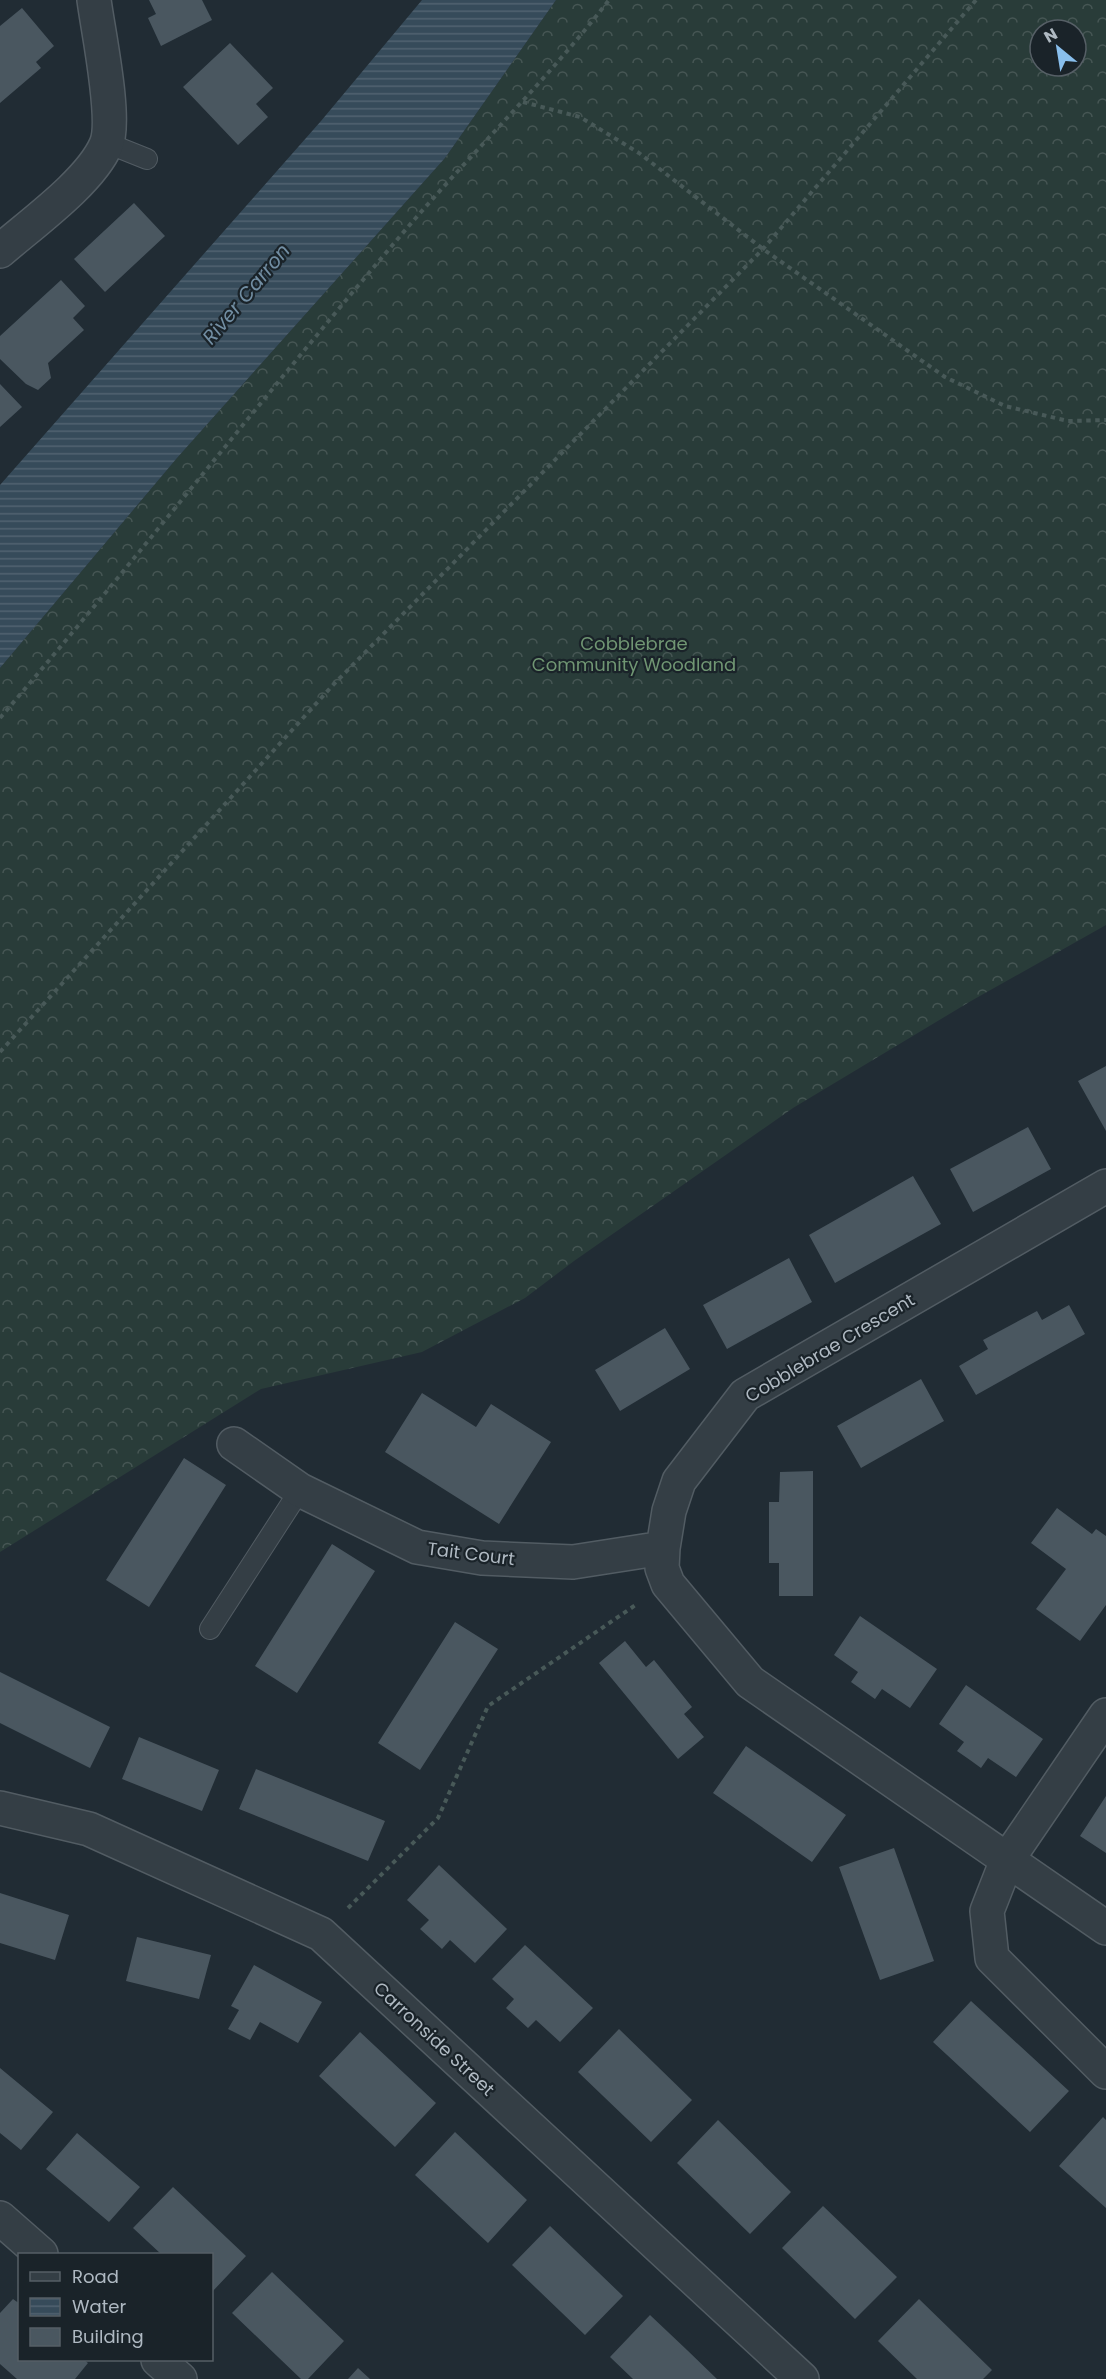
<svg xmlns="http://www.w3.org/2000/svg" width="1106" height="2379" font-family="Poppins,sans-serif">
<defs>
<pattern id="forest-crowns" width="20" height="18" patternUnits="userSpaceOnUse" patternTransform="scale(1.5)"><rect width="20" height="18" fill="#293c39"/><path d="M2 6a3 3 0 1 1 6 0M12 15a3 3 0 1 1 6 0" fill="none" stroke="#465654"/></pattern>
<pattern id="water-rules" width="6" height="5" patternUnits="userSpaceOnUse" patternTransform="scale(1.5)"><rect width="6" height="5" fill="#364b5a"/><path d="M0 2.5h6" fill="none" stroke="#516370"/></pattern>
</defs>
<rect width="100%" height="100%" fill="#212c34"/>
<path fill="url(#forest-crowns)" fill-rule="evenodd" d="M556 0H1106V925L971 1001 793 1108 574 1261 525 1298 422 1352 261 1389 0 1552V668L177 458 445 158ZM1040 30H1076V66H1040Z"/>
<path fill="url(#water-rules)" d="M422 0H556L445 158 177 458 0 668V485L321 121Z"/>
<path fill="#4a5760" d="M149 0H202L212 20 161 46 148 18 156 14Z
M22 8 54 46 36 62 41 68 0 103V26Z
M230 43 273 88 256 104 268 117 238 145 183 87Z
M134 203 165 236 105 292 74 259Z
M61 280 85 306 73 318 84 330 48 363 51 378 38 390 26 384 0 359V336Z
M0 384 22 407 0 427Z
M1106 1066V1131L1078 1081Z
M1028 1127 1051 1169 973 1212 950 1169Z
M913 1176 941 1224 835 1283 809 1235Z
M789 1258 812 1302 727 1349 703 1305Z
M1069 1305 1085 1334 976 1395 959 1366 988 1349 983 1340 1037 1311 1042 1320Z
M665 1328 690 1369 620 1411 595 1370Z
M921 1379 944 1421 861 1468 837 1426Z
M422 1393 476 1427 491 1404 551 1442 499 1524 385 1452Z
M184 1458 226 1485 149 1607 106 1580Z
M813 1471V1596H779V1563H769V1502H779L780 1472Z
M1057 1508 1092 1534 1096 1529 1106 1536V1605L1080 1641 1036 1609 1066 1569 1031 1543Z
M332 1544 375 1571 297 1693 255 1666Z
M860 1616 937 1669 910 1708 882 1689 875 1699 851 1682 858 1672 834 1655Z
M455 1622 498 1649 420 1770 378 1743Z
M625 1641 646 1667 654 1660 692 1707 684 1714 704 1737 678 1759 599 1663Z
M0 1672 110 1727 90 1768 0 1723Z
M966 1685 1043 1739 1016 1777 988 1758 981 1768 970 1760 957 1751 964 1742 939 1724Z
M139 1737 219 1770 202 1811 122 1779Z
M746 1746 846 1815 812 1862 713 1793Z
M256 1769 385 1821 368 1861 239 1809Z
M1106 1796V1853L1080 1836Z
M894 1848 934 1961 880 1980 839 1867Z
M439 1865 507 1929 475 1963 450 1940 442 1949 420 1929 429 1920 407 1900Z
M0 1893 69 1915 55 1960 0 1943Z
M137 1937 211 1955 199 1999 126 1981Z
M525 1945 593 2008 560 2042 536 2020 528 2028 506 2008 514 1999 492 1979Z
M254 1965 322 2002 298 2043 260 2022 250 2040 228 2029 239 2010 231 2006Z
M971 2001 1069 2091 1030 2132 933 2042Z
M619 2029 692 2100 651 2142 578 2072Z
M360 2032 436 2103 395 2147 319 2076Z
M0 2068 53 2112 21 2150 0 2133Z
M1103 2117 1106 2120V2208L1059 2166Z
M718 2120 791 2192 750 2234 677 2163Z
M455 2132 527 2200 488 2243 415 2175Z
M77 2133 140 2187 109 2222 46 2169Z
M173 2187 246 2256 212 2292V2254H161L133 2228Z
M823 2206 897 2277 855 2319 782 2248Z
M550 2226 623 2296 585 2335 512 2265Z
M272 2272 344 2341 308 2379H301L232 2313Z
M13 2299 20 2304V2360H84L88 2363 75 2379H17L0 2364V2313Z
M919 2299 992 2370 983 2379H917L878 2341Z
M650 2315 687 2350 717 2379H633L610 2357Z
M358 2368 370 2379H348Z"/>
<g fill="none" stroke-linecap="round" stroke-linejoin="round">
<defs>
<path id="service" d="M107 143 147 159
M210 1629 300 1490"/>
<path id="minor" d="M0 251C31 224 90 182 106 145 117 120 98 31 94 0
M1106 1186 745 1395 679 1481 669 1511 663 1548 662 1568 668 1584 750 1682 1106 1928
M234 1444 300 1490 417 1547 482 1558 573 1562 663 1548
M1106 1715 1007 1860 987 1911 992 1958 1106 2072
M0 1808 89 1829 321 1934 802 2379
M0 2218 41 2254
M158 2360 180 2379"/>
</defs>
<use href="#service" stroke="#525c63" stroke-width="22"/>
<use href="#minor" stroke="#525c63" stroke-width="36"/>
<path stroke="#485958" stroke-width="4" stroke-dasharray="4.5 4.5" stroke-linecap="butt" d="M523 102 580 117 639 153 763 249 945 377 1005 406 1068 421 1106 420
M0 718C135 561 262 398 396 241 465 159 543 85 609 0
M0 1052 333 685 763 249 976 0
M348 1908 438 1818 488 1706 637 1604"/>
<use href="#service" stroke="#343e45" stroke-width="20"/>
<use href="#minor" stroke="#343e45" stroke-width="33"/>
</g>
<g text-anchor="middle" stroke-width="4.5" stroke-linejoin="round" paint-order="stroke">
<g font-size="18" fill="#709673" stroke="#1a2329">
<text x="634" y="650">Cobblebrae<tspan x="634" dy="21">Community Woodland</tspan></text>
</g>
<g font-size="18" fill="#afb9c2" stroke="#1a2329">
<text transform="translate(830 1348) rotate(-31)" y="6">Cobblebrae Crescent</text>
<text transform="translate(471 1554) rotate(7)" y="6">Tait Court</text>
<text transform="translate(434 2039) rotate(43)" y="6">Carronside Street</text>
</g>
<g font-size="20" font-style="italic" fill="#728ea3" stroke="#1a2329">
<text transform="translate(246 294) rotate(-50)" y="7">River Carron</text>
</g>
</g>
<rect x="18" y="2253" width="195" height="108" fill="#1a2329" stroke="#565f66" stroke-width="1.5"/>
<rect x="30" y="2272" width="30" height="9" fill="#343e45" stroke="#565f66" stroke-width="1.5"/>
<text x="72" y="2283" font-size="18" fill="#afb9c2">Road</text>
<rect x="30" y="2298" width="30" height="18" fill="url(#water-rules)" stroke="#565f66" stroke-width="1.5"/>
<text x="72" y="2313" font-size="18" fill="#afb9c2">Water</text>
<rect x="30" y="2328" width="30" height="18" fill="#4a5760" stroke="#565f66" stroke-width="1.5"/>
<text x="72" y="2343" font-size="18" fill="#afb9c2">Building</text>
<g transform="translate(1058 48) rotate(330)"><circle r="28" fill="#1a2329" stroke="#565f66" stroke-width="1.5"/>
<path d="M0-4.5L10 22L0 15L-10 22Z" fill="#89bfed"/>
<text y="-9" font-size="16" font-weight="bold" text-anchor="middle" fill="#afb9c2">N</text>
</g>
</svg>
